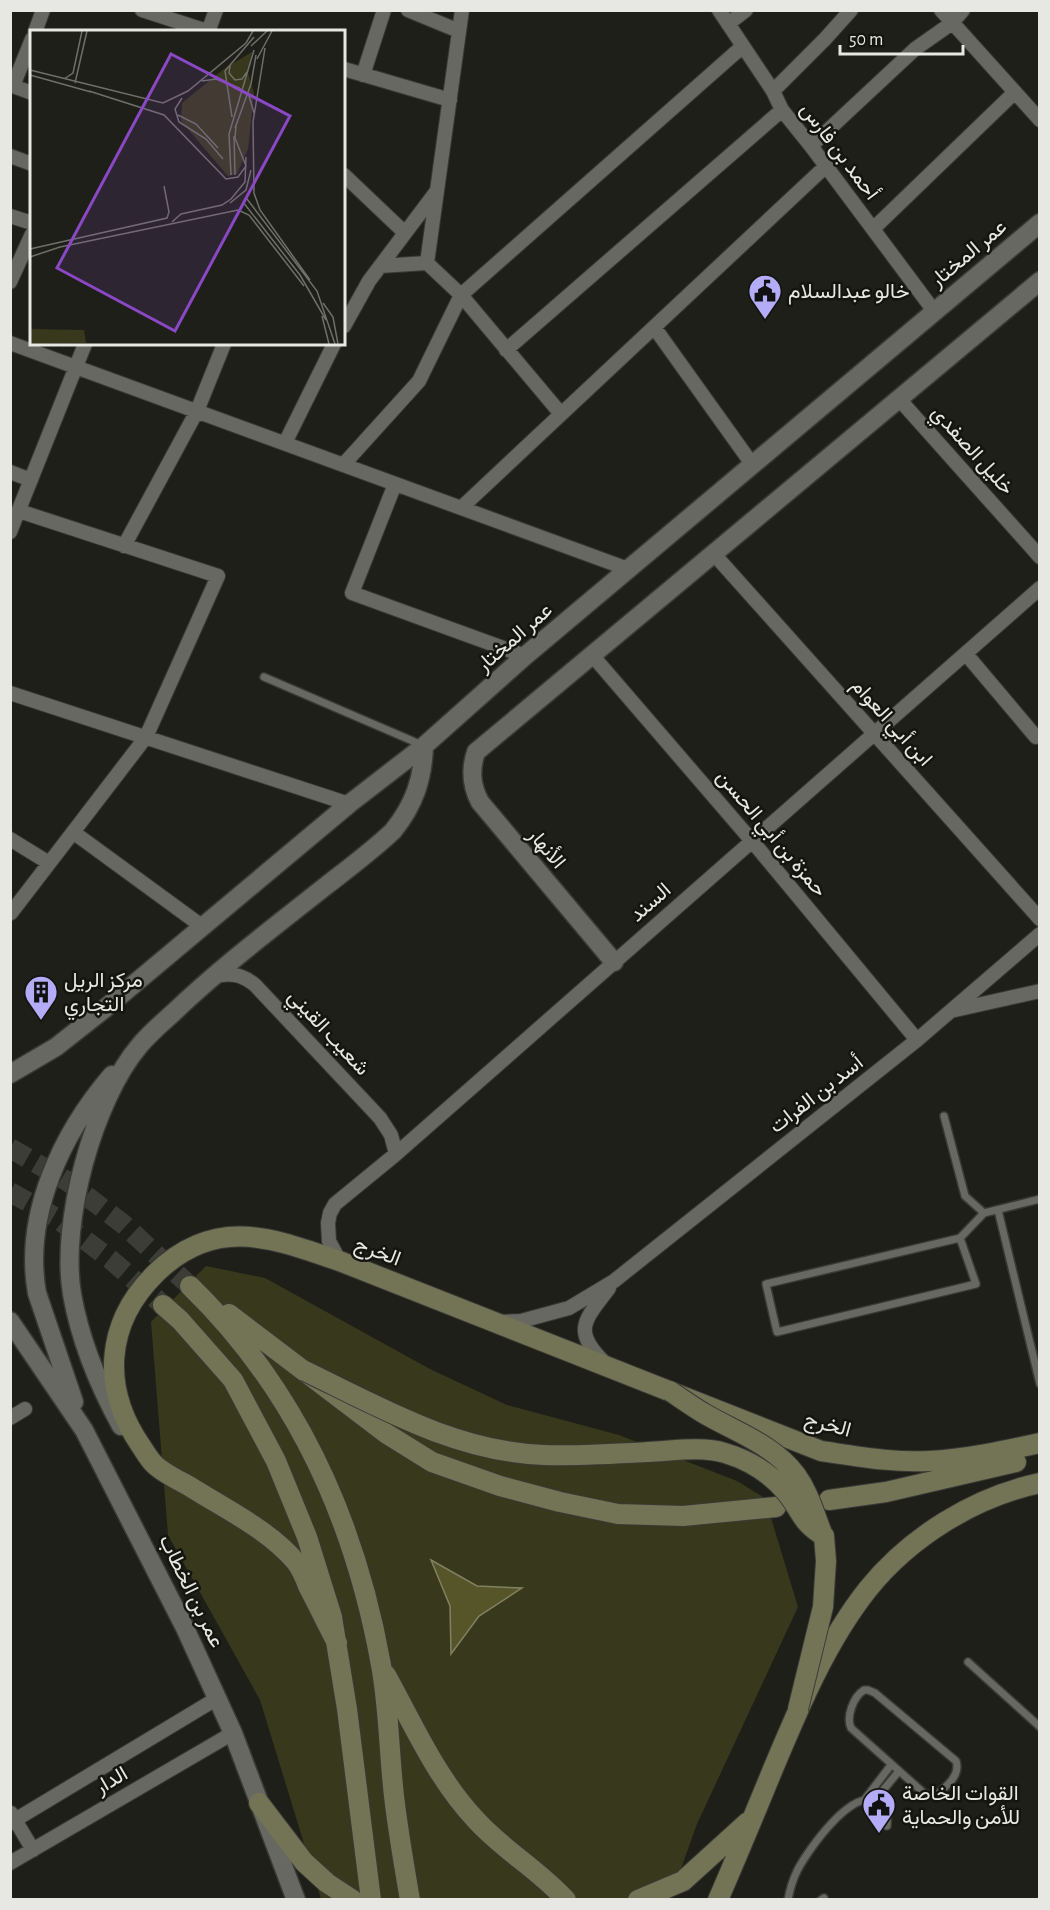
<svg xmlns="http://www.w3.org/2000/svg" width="1050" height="1910" font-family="'Alegreya Sans',Vazirmatn,sans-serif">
<rect width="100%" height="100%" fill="#1e1f19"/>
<path fill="#38381c" d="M206 1266 265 1278 430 1369 507 1405 619 1435 737 1481 765 1498 798 1607 697 1824 670 1899H321L260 1700 168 1535 151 1322Z"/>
<path fill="#555529" stroke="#818161" stroke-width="1.5" d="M431 1560 477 1586 522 1588 479 1616 451 1654 450 1606Z"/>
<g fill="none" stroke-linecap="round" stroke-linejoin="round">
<path stroke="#3c3d37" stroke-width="20" stroke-dasharray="20 10" stroke-linecap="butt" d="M10 1148 67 1181 123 1224 190 1286
M10 1192 55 1217 110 1259 163 1305"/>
<defs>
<path id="service" d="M264 677 422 745
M944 1116 965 1196 984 1213 1040 1199
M998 1210 1040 1384
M960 1238 766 1284 777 1332 976 1284 960 1238 984 1213
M968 1662 1040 1727
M864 1690H868L875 1693 956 1761C961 1775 946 1787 936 1795L925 1794 851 1728C846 1717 853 1697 864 1690Z
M865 1799 891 1765
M875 1800 899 1771
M788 1900C790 1888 793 1879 798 1869 809 1849 852 1787 878 1802 887 1807 888 1816 887 1826
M821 1900 824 1898"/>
<path id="minor" d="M142 10 210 32
M408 10 459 31
M719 10 773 91 782 110 811 146 934 311
M941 10 1040 120
M728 24 746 10
M35 32 43 10
M208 32 216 10
M344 69 450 100
M363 75 384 10
M10 85 32 93
M13 86 32 39
M773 91 825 39 851 10
M811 146 915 49 952 23 963 10
M10 156 32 164
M344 175 405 233
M10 216 32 223
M873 229 1015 92
M427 263 462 10
M10 282 32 234
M344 326 369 281 436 192
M654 327 752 464
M10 343 628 569
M506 350 782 110
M899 399 1040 557
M561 414 461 295 743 46
M285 443 334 344
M343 465 419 381 461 295 427 263 380 266
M10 472 31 480
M395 484 352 593 525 656
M461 508 826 166
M10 532 85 344
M124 546 197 411 224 344
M713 553 1040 919
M966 654 1036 737
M592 655 752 841 917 1040
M10 693 349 804
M73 832 203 927
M10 839 49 863
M11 913 146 737 218 576 19 511
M213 977C229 972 242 974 255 985L380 1118 391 1135 396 1154
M955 1010 1040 991
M342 1262 337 1256 329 1241 328 1223 330 1213 335 1204 396 1154 1040 588
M499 1322 521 1321 569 1308 614 1281 917 1040 1040 934
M604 1362C571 1330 586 1319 609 1288
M10 1418 25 1409
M11 1813 33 1850
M10 1823 216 1699
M10 1863 233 1733"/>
<path id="tertiary" d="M614 962 480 802C471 785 470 770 476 752L1040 281
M10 1074 56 1047 103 1010 349 804 424 746 525 656 1040 223
M10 1321 84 1430 185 1628 233 1733 296 1900
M74 1402 37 1293C23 1215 62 1133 112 1075
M121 1426C98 1384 80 1340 72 1294 60 1223 93 1100 140 1045 150 1033 162 1023 173 1013 221 967 274 927 327 885 349 868 373 850 393 831 414 805 423 779 424 746"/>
<path id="secondary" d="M190 1286C297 1390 355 1520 381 1665 389 1708 389 1753 394 1796 398 1831 404 1865 410 1900
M163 1305 180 1320 233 1380 276 1461 307 1537 332 1617 347 1709 371 1900
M229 1314 387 1434 432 1462 500 1486 560 1502 618 1514 683 1516 776 1507
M829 1500 886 1492 1016 1462
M337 1643C327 1624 318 1605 308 1586 305 1578 301 1569 296 1562 268 1529 225 1509 189 1486 178 1480 163 1473 154 1464 149 1459 145 1452 141 1446 101 1388 105 1323 156 1273 217 1214 274 1239 342 1262L821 1451C856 1456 893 1463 929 1461 966 1459 1003 1451 1040 1443
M386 1675C413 1724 437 1779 476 1820 503 1850 539 1870 566 1900
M259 1803 304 1862 327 1883 353 1900
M638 1900 683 1881 748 1822
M718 1900C737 1856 755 1813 773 1769 799 1707 826 1642 868 1589 910 1537 974 1497 1040 1483"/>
</defs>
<use href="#service" stroke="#393a36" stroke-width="10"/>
<use href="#minor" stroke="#393a36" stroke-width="16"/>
<use href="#tertiary" stroke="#393a36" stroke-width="21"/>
<use href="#secondary" stroke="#393a36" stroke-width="22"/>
<use href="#service" stroke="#676861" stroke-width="7"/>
<use href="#minor" stroke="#676861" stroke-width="14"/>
<use href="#tertiary" stroke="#676861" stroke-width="18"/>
<use href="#secondary" stroke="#737355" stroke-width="20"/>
<defs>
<path id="secondary-bridge" d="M305 1371C381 1408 457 1452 544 1455 579 1456 613 1454 648 1452 673 1451 701 1446 725 1453 748 1460 770 1473 786 1492 801 1510 801 1523 824 1536L826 1561 823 1607 798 1709
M670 1391C682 1399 693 1407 705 1414 736 1432 774 1445 796 1475 809 1493 814 1513 822 1533"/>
</defs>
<use href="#secondary-bridge" stroke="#393a36" stroke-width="22" stroke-linecap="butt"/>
<use href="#secondary-bridge" stroke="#737355" stroke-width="20"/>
</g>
<defs>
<symbol id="civic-pin" viewBox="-11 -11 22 30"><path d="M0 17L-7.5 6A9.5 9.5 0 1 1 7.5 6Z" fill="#b5acf8" stroke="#151510"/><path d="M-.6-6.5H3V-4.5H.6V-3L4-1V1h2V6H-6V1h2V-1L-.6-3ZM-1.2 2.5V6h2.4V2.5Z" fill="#111"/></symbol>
<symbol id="building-pin" viewBox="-11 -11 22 30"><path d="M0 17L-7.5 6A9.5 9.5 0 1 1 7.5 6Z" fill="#b5acf8" stroke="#151510"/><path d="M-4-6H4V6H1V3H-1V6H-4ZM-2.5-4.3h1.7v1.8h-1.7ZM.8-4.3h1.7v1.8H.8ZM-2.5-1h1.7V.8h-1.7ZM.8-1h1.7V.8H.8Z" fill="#111"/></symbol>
</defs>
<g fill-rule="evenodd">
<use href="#civic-pin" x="746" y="272" width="38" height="52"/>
<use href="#building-pin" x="22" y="973" width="38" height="52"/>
<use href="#civic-pin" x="860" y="1786" width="38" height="52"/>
</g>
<g text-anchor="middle" stroke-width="5" stroke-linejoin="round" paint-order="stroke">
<g font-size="21" fill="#e7e8e4" stroke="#151510">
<text transform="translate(840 151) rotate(53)" y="7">أحمد بن فارس</text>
<text transform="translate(968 253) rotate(-40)" y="7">عمر المختار</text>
<text transform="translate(973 450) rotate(48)" y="7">خليل الصفدي</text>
<text transform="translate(514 637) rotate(-41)" y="7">عمر المختار</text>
<text transform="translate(892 722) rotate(48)" y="7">ابن أبي العوام</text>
<text transform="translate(772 833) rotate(50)" y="7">حمزة بن أبي الحسن</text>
<text transform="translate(547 848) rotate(50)" y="7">الأنهار</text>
<text transform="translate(650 902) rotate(-41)" y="7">السند</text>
<text transform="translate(329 1032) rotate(47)" y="7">شعيب القيني</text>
<text transform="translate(816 1094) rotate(-38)" y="7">أسد بن الفرات</text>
<text transform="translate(378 1251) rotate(21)" y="7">الخرج</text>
<text transform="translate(828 1424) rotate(15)" y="7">الخرج</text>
<text transform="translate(192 1591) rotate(64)" y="7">عمر بن الخطاب</text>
<text transform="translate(111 1780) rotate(-30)" y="7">الدار</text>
</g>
<g font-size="21" fill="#e7e8e4" stroke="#151510" text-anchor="start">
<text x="788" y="298">خالو عبدالسلام</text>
<text x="64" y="987">مركز الريل<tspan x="64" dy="24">التجاري</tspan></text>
<text x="902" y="1800">القوات الخاصة<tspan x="902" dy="24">للأمن والحماية</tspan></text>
</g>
</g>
<g transform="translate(30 30)">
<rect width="315" height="315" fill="#1e1f19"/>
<path d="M222 22 218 43 224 63 218 119 207 144 198 146 151 91 152 73 195 38ZM0 299 54 300 56 313 0 314Z" fill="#38381c"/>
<path fill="none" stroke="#6e6f6a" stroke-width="1.5" d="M221 16 237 1M235 18 223 92 224 163 230 180 280 250M227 29 242 1M200 36 199 43 205 50 212 49 217 42M0 40 133 73 158 61 216 13 223 1M0 45 61 62M34 49 43 43 52 1M172 51 186 49 209 58 219 66 224 83M45 53 57 1M59 61 134 85 196 149 208 147 216 136 205 108 206 96M152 68 145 79 149 92 176 109 193 129M148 85 166 94 188 118M202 87 195 41 224 7M205 98 221 54 226 25M204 106 205 145M201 145 199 104 224 20M217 169 287 261 305 314M213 172 270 245 296 290M200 173 216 160 221 140M142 192 151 184 192 175 201 169 215 152 216 127M0 219 137 188 139 182 134 156M0 227 30 217 208 180 219 185 274 256M293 273 303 287 308 314M292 286 299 314"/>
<path fill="#8b48c5" fill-opacity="0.15" stroke="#8b48c5" stroke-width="3" d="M141 24 260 86 145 301 27 238Z"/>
<rect width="315" height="315" fill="none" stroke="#e7e8e4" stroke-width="3"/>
</g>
<rect width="1050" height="1910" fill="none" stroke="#e7e8e4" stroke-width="24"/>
<path d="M840 45v9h123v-9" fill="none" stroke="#e7e8e4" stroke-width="3"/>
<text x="849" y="45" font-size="18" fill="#e7e8e4" stroke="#151510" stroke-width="4.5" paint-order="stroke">50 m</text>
</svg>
